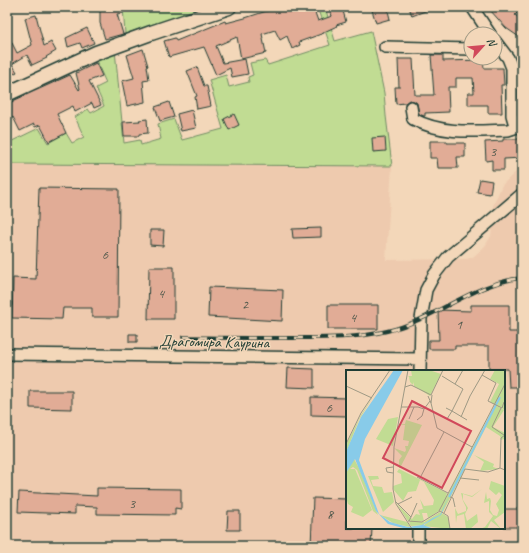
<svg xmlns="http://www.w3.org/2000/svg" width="529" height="553" font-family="Caveat,sans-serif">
<rect width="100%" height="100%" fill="#f3d7b9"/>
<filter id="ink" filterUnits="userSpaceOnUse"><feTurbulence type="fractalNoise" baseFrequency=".025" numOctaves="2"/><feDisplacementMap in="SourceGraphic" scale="8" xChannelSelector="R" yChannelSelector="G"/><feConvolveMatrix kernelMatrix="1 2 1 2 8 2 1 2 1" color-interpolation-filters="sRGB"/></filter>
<g filter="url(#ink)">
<path fill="#eecaae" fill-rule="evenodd" d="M7 164 392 166 386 260 467 259 473 257 485 246 491 236 493 222V206L502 185 522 166V546H7ZM347 371H504V528H347Z"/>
<path fill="#c1dc93" stroke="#708c64" d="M123 7H206L125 34Z
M317 7H325L335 41 371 31 384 93 386 116 392 166 7 164V153L11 150 8 143 39 128 48 143 66 133 72 143 84 137 75 117 88 109 91 113 104 106 96 88 106 83 95 58 115 50 124 143 140 140 141 145 161 139 158 124 174 119 182 140 223 129 209 80 226 75 229 87 249 82 248 77 253 75 250 63 265 60 268 65 330 45Z"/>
<path fill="#e1ac96" stroke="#1f3d34" d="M112 7H122L123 13 117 14 123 34 105 39 100 23V10H113Z
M279 7H313L318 21 332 16 329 7H342L346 22 336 25 337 26 324 32V33L299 42 300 45 292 49 287 36 280 40 275 30 262 34 266 53 241 59 237 37 216 46 223 63 245 59 248 74 232 77 230 68 216 75 204 47 169 57 164 41 175 38 176 41 225 21 226 23 245 18Z
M371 7H387L390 19 376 23Z
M409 7H433V8L412 16Z
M494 7H513L518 12 515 15 522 20V39L506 28 490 10Z
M36 15 44 46 51 42 56 51 46 57 47 58 32 65 27 55 12 64 17 72 7 77V54L8 56 10 55 7 48V33L17 53 32 45 25 18Z
M87 28 94 43 82 48 80 43 68 47 66 38Z
M143 49 148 66H147L149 80 143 81 145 102 127 106 122 81 134 78 127 55Z
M431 55H443V61L483 60 484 68H503L504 85H501L502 113H488V105H468V93H474L473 78H456V87H448L449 112 425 113V116H424L419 114 417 103 414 101 409 100 405 103 396 104 395 87H399L398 59H413L415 95H434Z
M96 63 102 76 89 81 101 105 94 108 92 103 75 112 73 106 57 114 66 133 49 142 40 125 35 127 34 124 20 131 13 117 7 121V105L15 100 70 75 79 90 80 89 76 73Z
M197 67 204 86H207L211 106 197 109 195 97 197 96 187 71Z
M169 102 174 117 160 121 155 107Z
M192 110 196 128 181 131 177 114Z
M234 114 239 125 229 130 224 119Z
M147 119 148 133 139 134V136H124L123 122 140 121 139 120Z
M385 137 386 151 373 152 372 138Z
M503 139H521L522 158 504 159V170H492V160L486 161 485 142 503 141Z
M430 141H447V143H465V157H457L458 168H438L437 158H430Z
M480 179 492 181 490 194 477 192Z
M39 188 119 189 118 317H92V308H63L62 319 12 318 13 278 36 279Z
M321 228V237L293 238 292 229Z
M150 230H164L163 246 150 245Z
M149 267H174V319H148Z
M209 287 283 290 282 321 208 317Z
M328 305H378V329H328Z
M471 305H509V332H522V387H509L508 369H489V346H455V349H429V340H439L438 310 471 311Z
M129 334H137V342H129Z
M288 368 314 369V388L287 387Z
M30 391H72V409L30 408Z
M311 397 347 398V416L311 415Z
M97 488 181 489V509L175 508V515L97 514V507L75 506V514L18 512 19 492 97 496Z
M313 498 347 499V528H372L371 546H311Z
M504 509H521V527H504Z
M228 511H240V530H227Z"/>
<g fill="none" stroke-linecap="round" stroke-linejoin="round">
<defs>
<path id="minor" d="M472 7 490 34
M495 41 508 58 512 68V115L514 122 522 129
M385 47 471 49
M411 107 413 119C443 135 476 131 508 130L514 128 517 125
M7 354 420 359
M420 371 421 319 426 290 434 275 448 257 522 194
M418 546V528"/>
<path id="major" d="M7 94 96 53 151 33 229 7"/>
</defs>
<use href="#minor" stroke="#1f3d34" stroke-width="14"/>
<use href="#major" stroke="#1f3d34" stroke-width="17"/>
<use href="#minor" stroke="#f3d7b9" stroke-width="11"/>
<use href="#major" stroke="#f3d7b9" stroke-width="14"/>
<defs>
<path id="rail" d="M183 337C218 338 252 338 287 338 320 338 354 339 387 331 435 320 472 283 522 278"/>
</defs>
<use href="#rail" stroke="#1f3d34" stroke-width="4"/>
<use href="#rail" stroke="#f3d7b9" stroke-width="2.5" stroke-dasharray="8" stroke-linecap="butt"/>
</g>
</g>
<g text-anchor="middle" stroke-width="3" stroke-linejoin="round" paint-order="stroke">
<g font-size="14" fill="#50594c">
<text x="493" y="156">3</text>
<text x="105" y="259">6</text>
<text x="161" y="298">4</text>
<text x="245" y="309">2</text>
<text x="353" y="322">4</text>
<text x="459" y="329">1</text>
<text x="329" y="412">6</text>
<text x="132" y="508">3</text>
<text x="330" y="519">8</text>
</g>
<g font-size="16" fill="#1f3d34" stroke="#f3d7b9">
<text transform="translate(214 341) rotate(1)" y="6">Драгомира Каурина</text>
</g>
</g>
<g transform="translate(346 370)">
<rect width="159" height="159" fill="#f3d7b9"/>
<path d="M65 0H83L95 4 84 26 68 16V12L67 15 64 12 63 7 68 11 62 6H66ZM149 0H159V40L144 32 153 14 144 9ZM28 25 13 50 0 83V75L15 45ZM149 35 158 40 147 57 159 63 158 69 155 70 158 65 155 70 154 66 140 57 97 142 94 140 97 133 93 141 82 148 81 143H76L78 151 71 152H78L94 142 102 147 104 159 77 156 84 150 77 155 65 156 63 153 65 150 62 151 50 133 66 149 70 144 74 145 72 140 77 139 74 129 78 136 87 135 88 130 78 112 74 110 70 121 62 122 57 131 47 119V116L56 113 55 104 51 102 53 99 101 123 100 128ZM52 47 47 76 30 69 42 49ZM60 50 76 55 54 98H53V90L56 86 48 78 59 82 60 80 59 76H62L63 71 57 70 59 55 52 54H59ZM128 85 148 94 147 97 153 99 134 101 138 92ZM8 89 13 98 32 145 27 141 11 100 7 97 4 99H9L26 140 17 147 5 142 7 137 2 134 0 127V103ZM22 106H32L33 109 25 110 27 116 36 117 38 123 46 122 48 132 37 142ZM145 111 159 116V142L148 150 155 159 145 151 141 159H134L139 157 147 146 143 142V131L138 133 140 122 141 129 144 128 145 131 144 140 147 145 151 146 153 140 150 134 156 125 153 122 150 125 143 119ZM136 119 126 127 117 124V130L122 138 119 144 121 151 131 144 132 152 124 159H120L118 144 111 146 110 153 109 138 112 144 120 141V137L117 131 115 123 126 126ZM34 145 61 152 64 157 47 153Z" fill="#c1dc93"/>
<path d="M48 0H57L19 69 13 90 33 144 44 152 62 157 76 155 87 148 94 145 103 126 95 145 77 155 88 159H61L42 154 30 141 9 89 0 103V82L15 47Z" fill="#88cbe9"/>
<path fill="none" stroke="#88cbe9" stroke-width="2" d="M103 127 154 27"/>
<path fill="none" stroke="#9e9984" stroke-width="1" d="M62 0 48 77 47 119 50 134 66 159M136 5 150 13 142 31 156 38 158 32M96 6 117 19 106 41 121 50M109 14 117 0M0 16 26 28M59 17 65 15 85 25 97 0M82 26 85 33 86 25M85 33 91 58 126 77M55 37H72L78 39 84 31M100 38 106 41 101 49M155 38 146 57 158 65M115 47 124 26 139 0M63 49 68 37M71 50 76 46 78 39M0 74 15 43 44 0M154 98 155 68 159 65M47 103 41 102 40 98 47 97M71 107 102 123M74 108 98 62M114 108 133 110M104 127 107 128 109 137M50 132 65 147 63 151M52 134 66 127M93 141 159 14M98 143 119 99 142 102 154 98 159 100M65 147 71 133M62 151 76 152 94 141 102 146 104 159"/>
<path fill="#d1495b" fill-opacity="0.15" stroke="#d1495b" stroke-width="2" d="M66 31 125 61 96 118 37 88Z"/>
<rect width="159" height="159" fill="none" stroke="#1f3d34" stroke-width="2"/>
</g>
<rect width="529" height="553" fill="none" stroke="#f3d7b9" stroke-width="24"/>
<rect x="12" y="12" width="505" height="529" fill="none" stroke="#1f3d34" stroke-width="1.5" filter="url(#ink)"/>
<g transform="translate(483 46) rotate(63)"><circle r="19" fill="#f3d7b9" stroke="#9e9984"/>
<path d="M0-3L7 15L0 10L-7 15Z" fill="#d1495b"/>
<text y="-6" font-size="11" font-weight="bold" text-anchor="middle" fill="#1f3d34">N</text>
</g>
</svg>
